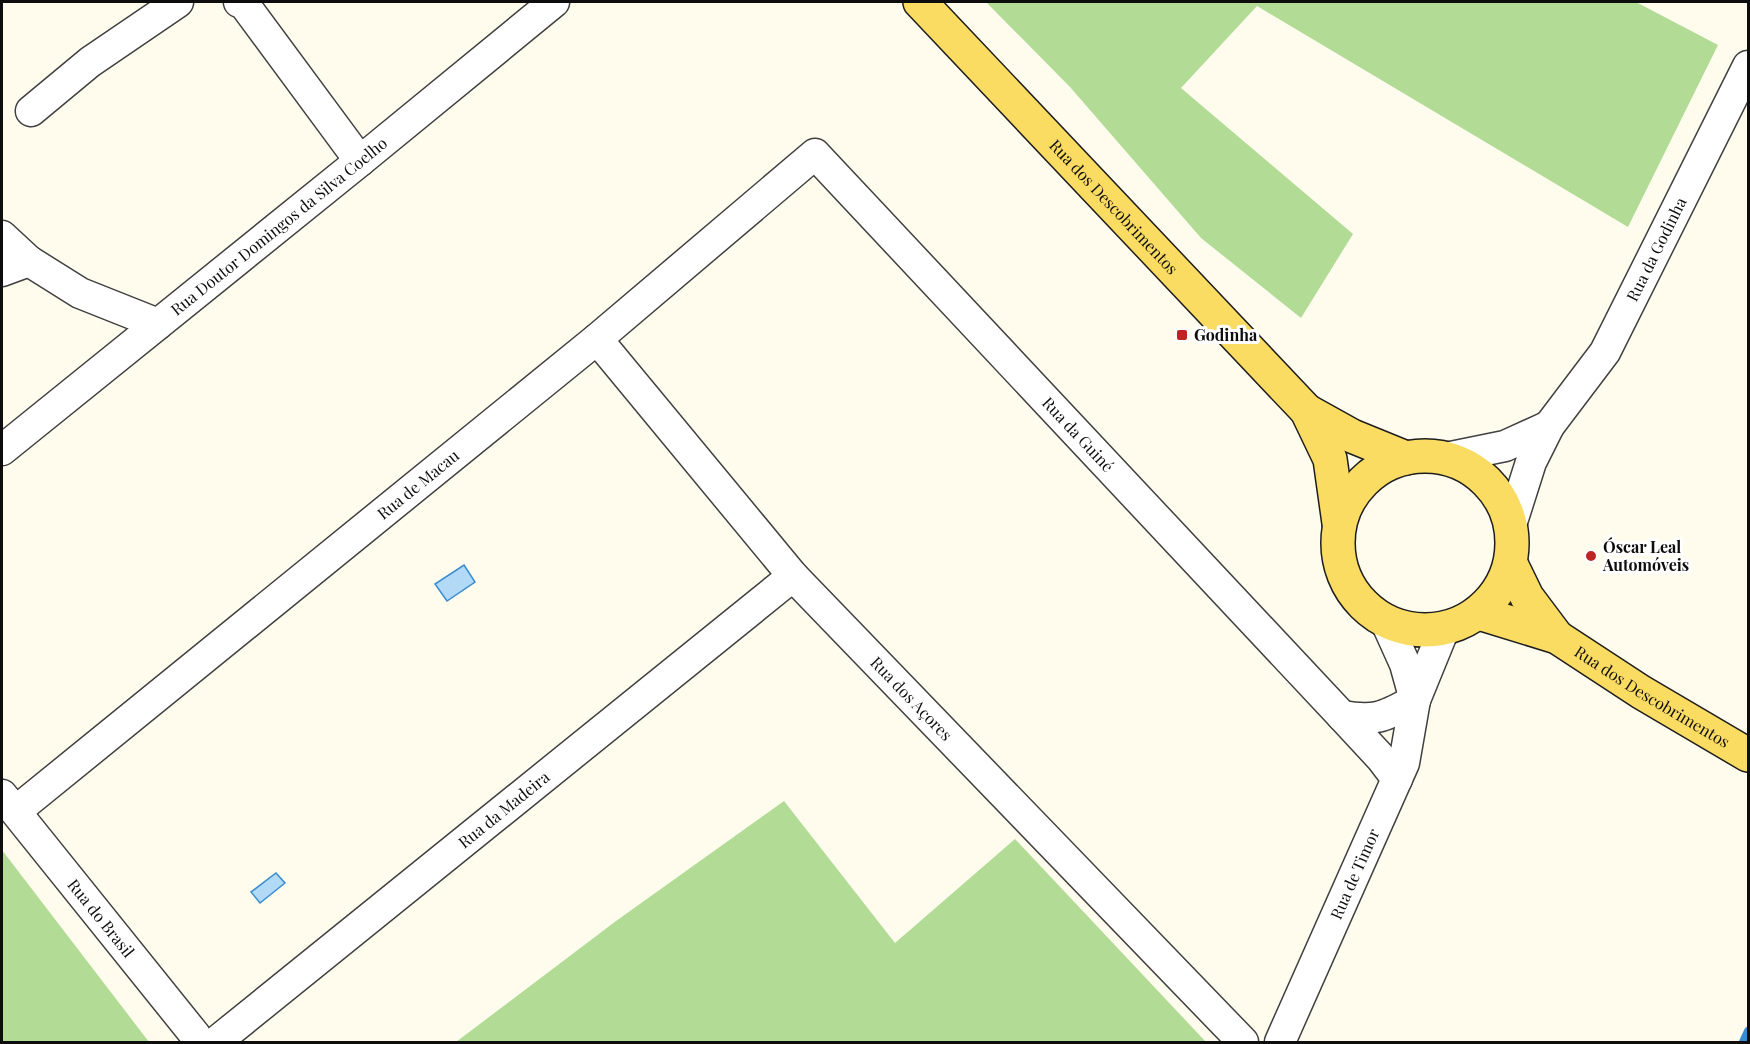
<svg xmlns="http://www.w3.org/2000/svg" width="1750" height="1044" font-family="'Playfair Display',serif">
<rect width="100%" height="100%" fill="#fffcee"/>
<path fill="#b2db96" d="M986 2H1636L1718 45 1628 227 1257 6 1181 88 1353 234 1301 318 1201 238 1070 87Z
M784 801 895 943 1015 839 1206 1042H456L616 921Z
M2 850 149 1042H2Z"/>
<path fill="#b2daf7" stroke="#388ccf" stroke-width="1.5" d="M464 565 475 582 447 601 435 584Z
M276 873 285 883 260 903 251 892Z"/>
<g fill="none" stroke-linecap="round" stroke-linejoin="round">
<path stroke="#388ccf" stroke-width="8" d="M1743 1042 1748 1031"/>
<defs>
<g id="minor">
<path d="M239 2 244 4 360 161"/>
<path d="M31 111 90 62 178 2"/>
<path d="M2 236 29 261 80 293 158 324"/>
<path d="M2 271 29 261"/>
<path id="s1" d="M597 339 793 576 1243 1042"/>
<path id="s2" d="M2 450 360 161 554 2"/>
<path d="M1446 458 1505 446 1549 426"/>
<path id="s3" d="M1511 525 1531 462 1549 426 1605 352 1748 66"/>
<path d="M1386 622 1405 664 1415 700"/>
<path d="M1342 716C1377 722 1385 716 1415 700"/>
<path id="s4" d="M2 795 195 1035 199 1042"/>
<path id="s5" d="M16 811 597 339 815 154 1342 716 1381 758 1397 779"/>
<path id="s6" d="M216 1042 793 576"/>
<path id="s7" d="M1280 1042 1404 763 1415 700 1444 629"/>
</g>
<g id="major">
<path id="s8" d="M920 2 1307 411 1330 459 1339 523"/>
<path d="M1307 411 1352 436 1406 458"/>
<circle cx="1425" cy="543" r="87"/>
<path d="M1511 564 1527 597 1557 637"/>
<path id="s9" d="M1479 613 1557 637 1641 692 1748 755"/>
</g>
</defs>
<use href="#minor" stroke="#404040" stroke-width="33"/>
<use href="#major" stroke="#1e1e1e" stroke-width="36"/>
<use href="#minor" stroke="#fff" stroke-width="30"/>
<use href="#major" stroke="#fadc63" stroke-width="33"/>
</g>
<g fill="#bf2424" stroke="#fff" stroke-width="2">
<rect x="1176" y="329" width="12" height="12" rx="3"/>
<circle cx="1591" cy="556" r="6"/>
</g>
<g text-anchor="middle" stroke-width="6" stroke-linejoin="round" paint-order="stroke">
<g font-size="16" fill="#0d0d0d" stroke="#fff">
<text dy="6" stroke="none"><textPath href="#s8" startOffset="282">Rua dos Descobrimentos</textPath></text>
<text dy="6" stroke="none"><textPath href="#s2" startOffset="356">Rua Doutor Domingos da Silva Coelho</textPath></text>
<text dy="6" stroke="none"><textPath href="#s3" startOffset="314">Rua da Godinha</textPath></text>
<text dy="6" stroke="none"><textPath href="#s5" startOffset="1419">Rua da Guiné</textPath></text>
<text dy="6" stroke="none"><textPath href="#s5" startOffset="518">Rua de Macau</textPath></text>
<text dy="6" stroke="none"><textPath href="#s9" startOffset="194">Rua dos Descobrimentos</textPath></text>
<text dy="6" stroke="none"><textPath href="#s1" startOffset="478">Rua dos Açores</textPath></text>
<text dy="6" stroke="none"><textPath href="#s6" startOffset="370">Rua da Madeira</textPath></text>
<text dy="6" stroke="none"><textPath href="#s7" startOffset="184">Rua de Timor</textPath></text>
<text dy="6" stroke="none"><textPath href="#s4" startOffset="158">Rua do Brasil</textPath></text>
</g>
<g font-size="16" font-weight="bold" fill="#0d0d0d" stroke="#fff" text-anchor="start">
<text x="1194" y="341">Godinha</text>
<text x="1603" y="553">Óscar Leal<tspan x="1603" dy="18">Automóveis</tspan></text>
</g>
</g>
<rect width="1750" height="1044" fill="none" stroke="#0d0d0d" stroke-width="6"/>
</svg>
